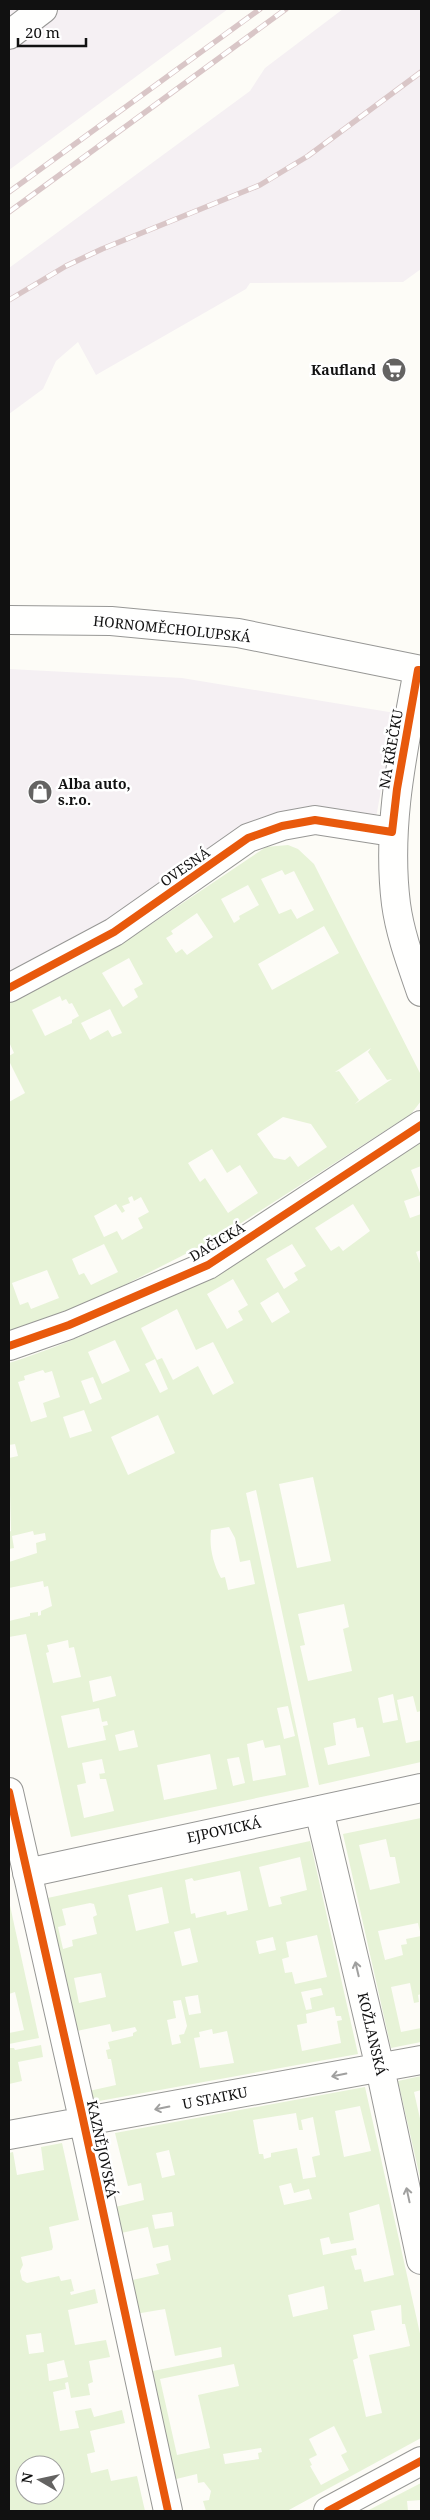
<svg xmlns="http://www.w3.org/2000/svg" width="430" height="2520" font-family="'Noto Serif',serif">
<rect width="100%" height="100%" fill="#fdfcf7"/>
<path fill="#f5f0f3" d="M9 9H228L9 170Z
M343 9H421V269L403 282 250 283 246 289 96 375 78 342 56 361 43 389 9 414V268L250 91 265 68Z
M9 669 182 678 395 713 376 818 302 807 230 837 102 927 9 975Z"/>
<path fill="#e7f3d7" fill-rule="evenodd" d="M288 845 298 849 314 864 421 1075V1101L411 1114 221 1236 83 1306 9 1336V1102L25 1093 9 1061V1056L14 1053 9 1042V1003L77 969 141 931 266 847ZM282 870 285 875 294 871 314 910 297 919 291 909 279 914 261 879ZM248 885 259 905 239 916 240 919 234 923 221 899ZM197 913 213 937 187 955 182 949 176 953 166 938 173 934 171 931ZM324 926 339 953 272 990 258 964ZM129 958 143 984 134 989 138 997 123 1007 102 973ZM60 996 62 1001 66 999 69 1004 72 1003 79 1016 72 1020V1023L45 1036 32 1010ZM110 1009 122 1033 112 1037 108 1030 90 1040 81 1023ZM371 1048 368 1052 387 1080 392 1079 355 1104 359 1100 339 1071 335 1072ZM283 1117 311 1124 327 1147 298 1167 290 1156 285 1160 274 1158 257 1134ZM212 1149 227 1173 240 1165 258 1193 228 1213 205 1178 200 1182 188 1163ZM132 1196 134 1201 141 1197 149 1212 138 1218 143 1228 122 1240 117 1231 104 1237 94 1216 116 1204 122 1213 125 1211 122 1206 130 1203 128 1198ZM104 1244 118 1272 91 1285 84 1273 79 1275 72 1259ZM47 1270 59 1298 31 1309 28 1302 20 1305 12 1283Z
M421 1141V1166L411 1170 421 1195 404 1201 410 1218 421 1214V1250L416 1252 421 1266V1711L417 1712 413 1696 397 1700 406 1743 421 1740V1762L319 1785 256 1490 246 1493 309 1787 71 1837 26 1634 9 1637V1621L30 1616V1613L38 1612V1616L41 1615V1611L52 1606 48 1586 44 1587 43 1581 9 1588V1562L37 1553 36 1543 46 1540 45 1533 34 1535 33 1531 12 1536 14 1548 9 1549V1532L11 1531 9 1458 18 1456 15 1444 9 1445V1363C158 1316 289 1222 421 1141ZM353 1204 370 1231 343 1251 339 1246 331 1251 315 1228ZM292 1244 306 1266 294 1273 298 1280 284 1289 266 1259ZM233 1279 248 1305 238 1311 243 1320 227 1329 207 1294ZM278 1292 290 1312 272 1323 260 1303ZM177 1309 196 1350 213 1342 234 1383 213 1395 198 1366 173 1380 162 1358 157 1360 141 1328ZM115 1340 130 1371 102 1384 88 1352ZM155 1359 168 1389 160 1393 145 1364ZM43 1370 45 1373 52 1371 60 1397 43 1403 47 1417 31 1422 18 1382 25 1380 24 1376ZM93 1377 102 1399 90 1404 81 1381ZM84 1410 92 1431 70 1438 63 1417ZM158 1415 175 1453 128 1475 111 1437ZM313 1477 331 1561 297 1568 279 1484ZM229 1527 235 1538 240 1562 250 1560 255 1584 228 1590 225 1577 221 1578C213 1563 209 1547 211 1530ZM344 1604 349 1627 343 1629 352 1671 308 1681 300 1646 305 1645 298 1614ZM68 1640 69 1648 74 1647 81 1677 53 1683 46 1653 49 1652 47 1645ZM111 1676 116 1696 93 1702 89 1681ZM393 1694 398 1720 383 1723 378 1698ZM288 1706 295 1736 284 1739 277 1708ZM99 1708 102 1722 107 1721 108 1725 103 1726 106 1740 68 1748 61 1716ZM355 1718 357 1728 363 1727 370 1756 328 1765 324 1748 336 1745 333 1723ZM134 1730 138 1747 119 1751 115 1735ZM263 1740 265 1748 280 1745 286 1775 253 1781 247 1744ZM210 1754 217 1789 164 1800 157 1765ZM239 1757 245 1783 233 1786 227 1759ZM102 1759 105 1773 99 1774V1772L100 1779H106L114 1811 84 1818 77 1785 86 1783 82 1763Z
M421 1818V1994L418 1995 419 2002 414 2003 410 1983 391 1987 401 2032 421 2028V2042L391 2048 343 1834ZM386 1839 390 1857H395L400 1883 370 1890 359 1845ZM418 1923 421 1936 406 1939 407 1944 401 1945 403 1955 385 1960 378 1931Z
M310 1841 358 2054 88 2103 89 2091 116 2085 111 2059H108L106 2050 110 2049 108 2042 133 2036V2033L137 2031 135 2027 112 2032 110 2024 72 2032 43 1899ZM300 1857 307 1890 280 1897 282 1904 269 1907 259 1867ZM240 1871 248 1910 227 1915 226 1911 196 1918 195 1913 191 1914 185 1880 192 1878 194 1881ZM162 1887 169 1923 136 1931 128 1895ZM90 1903 94 1904 97 1915 93 1917 97 1934 72 1940 73 1946 63 1949 58 1927 66 1925 62 1909ZM190 1928 198 1962 182 1966 174 1932ZM317 1935 327 1977 295 1984 292 1972 285 1973 282 1959 289 1957 286 1942ZM273 1937 276 1950 259 1954 256 1941ZM101 1973 106 1997 79 2003 74 1978ZM321 1988 323 1995 310 1998 312 2009 306 2010 301 1992ZM198 1995 201 2013 189 2015 185 1997ZM181 2000 187 2026 184 2034 179 2035 181 2043 172 2045 167 2020 176 2018 173 2001ZM334 2007 336 2016H341L342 2020 337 2021 341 2043 302 2051 297 2025 307 2023 306 2014ZM212 2029 213 2034 227 2031 234 2063 200 2068 194 2038 200 2037 199 2032Z
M9 1901 39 2038 9 2044V2033L24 2030 15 1992 9 1994Z
M9 2044 10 2048H14L15 2050 41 2045 43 2057 18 2062 22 2081 9 2084Z
M421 2076V2090L414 2092 421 2123V2182L398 2081Z
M365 2087 421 2338V2438L287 2511H206L203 2501 209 2500 211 2491 204 2482 198 2483 197 2474 172 2480 148 2372 222 2357 221 2347 175 2356 165 2309 135 2314 128 2281 159 2274 156 2264 171 2260 168 2245 153 2248 148 2227 117 2234 111 2208 144 2200 141 2183 128 2186 115 2133ZM360 2106 371 2151 344 2157 335 2111ZM296 2113 299 2130H303L301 2120 313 2117 320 2155 312 2157 316 2177 303 2179 297 2148 271 2153V2157L264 2159 263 2154H259L253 2120ZM169 2150 175 2175 162 2178 156 2153ZM291 2183 294 2193 309 2189 312 2199 284 2205 279 2186ZM379 2204 394 2275 364 2282 361 2269 355 2270 351 2256 357 2255 356 2248 323 2255 320 2239 329 2237 331 2244 354 2240 349 2213ZM172 2212 174 2226 155 2229 152 2215ZM324 2286 328 2309 293 2317 288 2295ZM401 2305 402 2324H405L410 2346 369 2355 382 2413 366 2417 353 2360 358 2358 353 2335 375 2330 371 2311ZM234 2364 239 2386 198 2395 210 2448 177 2455 160 2379ZM334 2426 347 2452 341 2455 349 2470 321 2485 310 2466 312 2465 309 2459 317 2455 309 2439ZM261 2448 262 2452 258 2453 259 2459 225 2464 223 2454Z
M62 2143 79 2220 49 2227 53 2247 52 2250 21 2257 23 2265 20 2271 22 2280 27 2283 59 2276 61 2281 71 2279 74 2291 70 2292 71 2295 95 2289 98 2303 68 2310 75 2345 106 2340 110 2357 89 2361 93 2382 88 2384 90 2395 71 2398 68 2382 65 2383 66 2389 53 2392 60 2431 79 2428 75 2411 91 2408 94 2417 122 2410 125 2423 90 2431 95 2452 87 2454 91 2473 108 2469 111 2481 137 2476 145 2511H9V2153L13 2152 17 2175 44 2170 41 2147ZM41 2333 44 2352 29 2354 26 2335ZM64 2360 68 2377 49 2381 47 2364ZM25 2465H55V2495H25Z
M421 2483V2500L407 2501 408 2511H367Z"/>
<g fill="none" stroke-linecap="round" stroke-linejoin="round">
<defs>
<path id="minor" d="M9 35 43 9
M9 620 111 621 238 633 421 670
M418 670C404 747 386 824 396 904 400 934 411 963 421 992
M9 988 114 932 248 838 282 826 315 820 392 832
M9 1346 69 1325 208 1265 421 1125
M9 1792 81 2110 168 2511
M319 1810 380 2068 421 2260
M27 1873 421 1788
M9 2135 421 2060
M328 2511 421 2461"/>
</defs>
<use href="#minor" stroke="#979795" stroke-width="30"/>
<use href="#minor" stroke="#fffffe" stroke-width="28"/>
<defs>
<path id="rail" d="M9 192 260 9
M9 212 286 9
M9 300 66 266 102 249 260 185 308 156 421 72"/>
</defs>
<use href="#rail" stroke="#d9c6c7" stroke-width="5.5"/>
<use href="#rail" stroke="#fff" stroke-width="4" stroke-dasharray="11" stroke-linecap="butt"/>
<defs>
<path id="cycleway" d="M9 988 114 932 248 838 282 826 315 820 392 832 397 789 418 670H421
M9 1346 69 1325 208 1265 421 1125
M9 1792 81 2110 168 2511
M328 2511 421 2461"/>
</defs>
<use href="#cycleway" stroke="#fff" stroke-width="11"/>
<use href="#cycleway" stroke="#e8590c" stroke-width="8"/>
</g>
<defs><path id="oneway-shaft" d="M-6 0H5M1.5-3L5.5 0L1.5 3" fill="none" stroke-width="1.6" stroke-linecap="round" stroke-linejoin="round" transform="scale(1.25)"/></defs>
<g stroke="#a0a09f">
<use href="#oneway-shaft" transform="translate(357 1969) rotate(-103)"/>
<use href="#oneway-shaft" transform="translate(339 2075) rotate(169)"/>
<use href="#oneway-shaft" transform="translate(162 2108) rotate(169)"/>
<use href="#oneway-shaft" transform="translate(408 2195) rotate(-102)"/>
</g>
<defs>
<symbol id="supermarket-disc" viewBox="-11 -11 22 22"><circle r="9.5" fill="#646362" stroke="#fff"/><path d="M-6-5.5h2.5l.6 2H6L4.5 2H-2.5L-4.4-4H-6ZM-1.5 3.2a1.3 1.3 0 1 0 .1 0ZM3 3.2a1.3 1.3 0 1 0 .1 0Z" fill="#fff"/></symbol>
<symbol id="shop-disc" viewBox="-11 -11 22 22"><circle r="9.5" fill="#646362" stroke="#fff"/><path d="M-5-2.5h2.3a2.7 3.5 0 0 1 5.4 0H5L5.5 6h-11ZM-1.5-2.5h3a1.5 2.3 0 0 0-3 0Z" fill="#fff"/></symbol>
</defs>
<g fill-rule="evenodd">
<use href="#supermarket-disc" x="380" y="356" width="28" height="28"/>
<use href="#shop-disc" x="26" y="778" width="28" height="28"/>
</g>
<g text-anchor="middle" stroke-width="5" stroke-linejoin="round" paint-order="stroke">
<g font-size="14" font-weight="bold" fill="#111" stroke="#fff" text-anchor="end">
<text x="376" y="375">Kaufland</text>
<text x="58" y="789" text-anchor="start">Alba auto,<tspan x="58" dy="16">s.r.o.</tspan></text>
</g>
<g font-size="14" fill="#111" stroke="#fff">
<text transform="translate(172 629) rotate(6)" y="5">HORNOMĚCHOLUPSKÁ</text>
<text transform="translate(391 749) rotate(-80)" y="5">NA KŘEČKU</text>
<text transform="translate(185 867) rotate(-35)" y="5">OVESNÁ</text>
<text transform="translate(217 1242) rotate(-31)" y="5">DAČICKÁ</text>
<text transform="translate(224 1830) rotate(-12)" y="5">EJPOVICKÁ</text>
<text transform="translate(372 2034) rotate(77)" y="5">KOŽLANSKÁ</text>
<text transform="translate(215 2098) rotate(-11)" y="5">U STATKU</text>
<text transform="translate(102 2149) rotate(78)" y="5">KAZNĚJOVSKÁ</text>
</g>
</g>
<rect width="430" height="2520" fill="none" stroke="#111111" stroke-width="20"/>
<g transform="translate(40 2480) rotate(279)"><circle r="24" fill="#ffffff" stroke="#a0a0a0"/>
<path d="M0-4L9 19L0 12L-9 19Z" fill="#646362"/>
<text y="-8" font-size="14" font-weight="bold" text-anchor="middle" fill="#111111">N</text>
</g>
<path d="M18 38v8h68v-8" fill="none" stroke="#111111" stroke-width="2.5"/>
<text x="25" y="38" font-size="15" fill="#111111" stroke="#ffffff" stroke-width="4" paint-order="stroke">20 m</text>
</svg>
